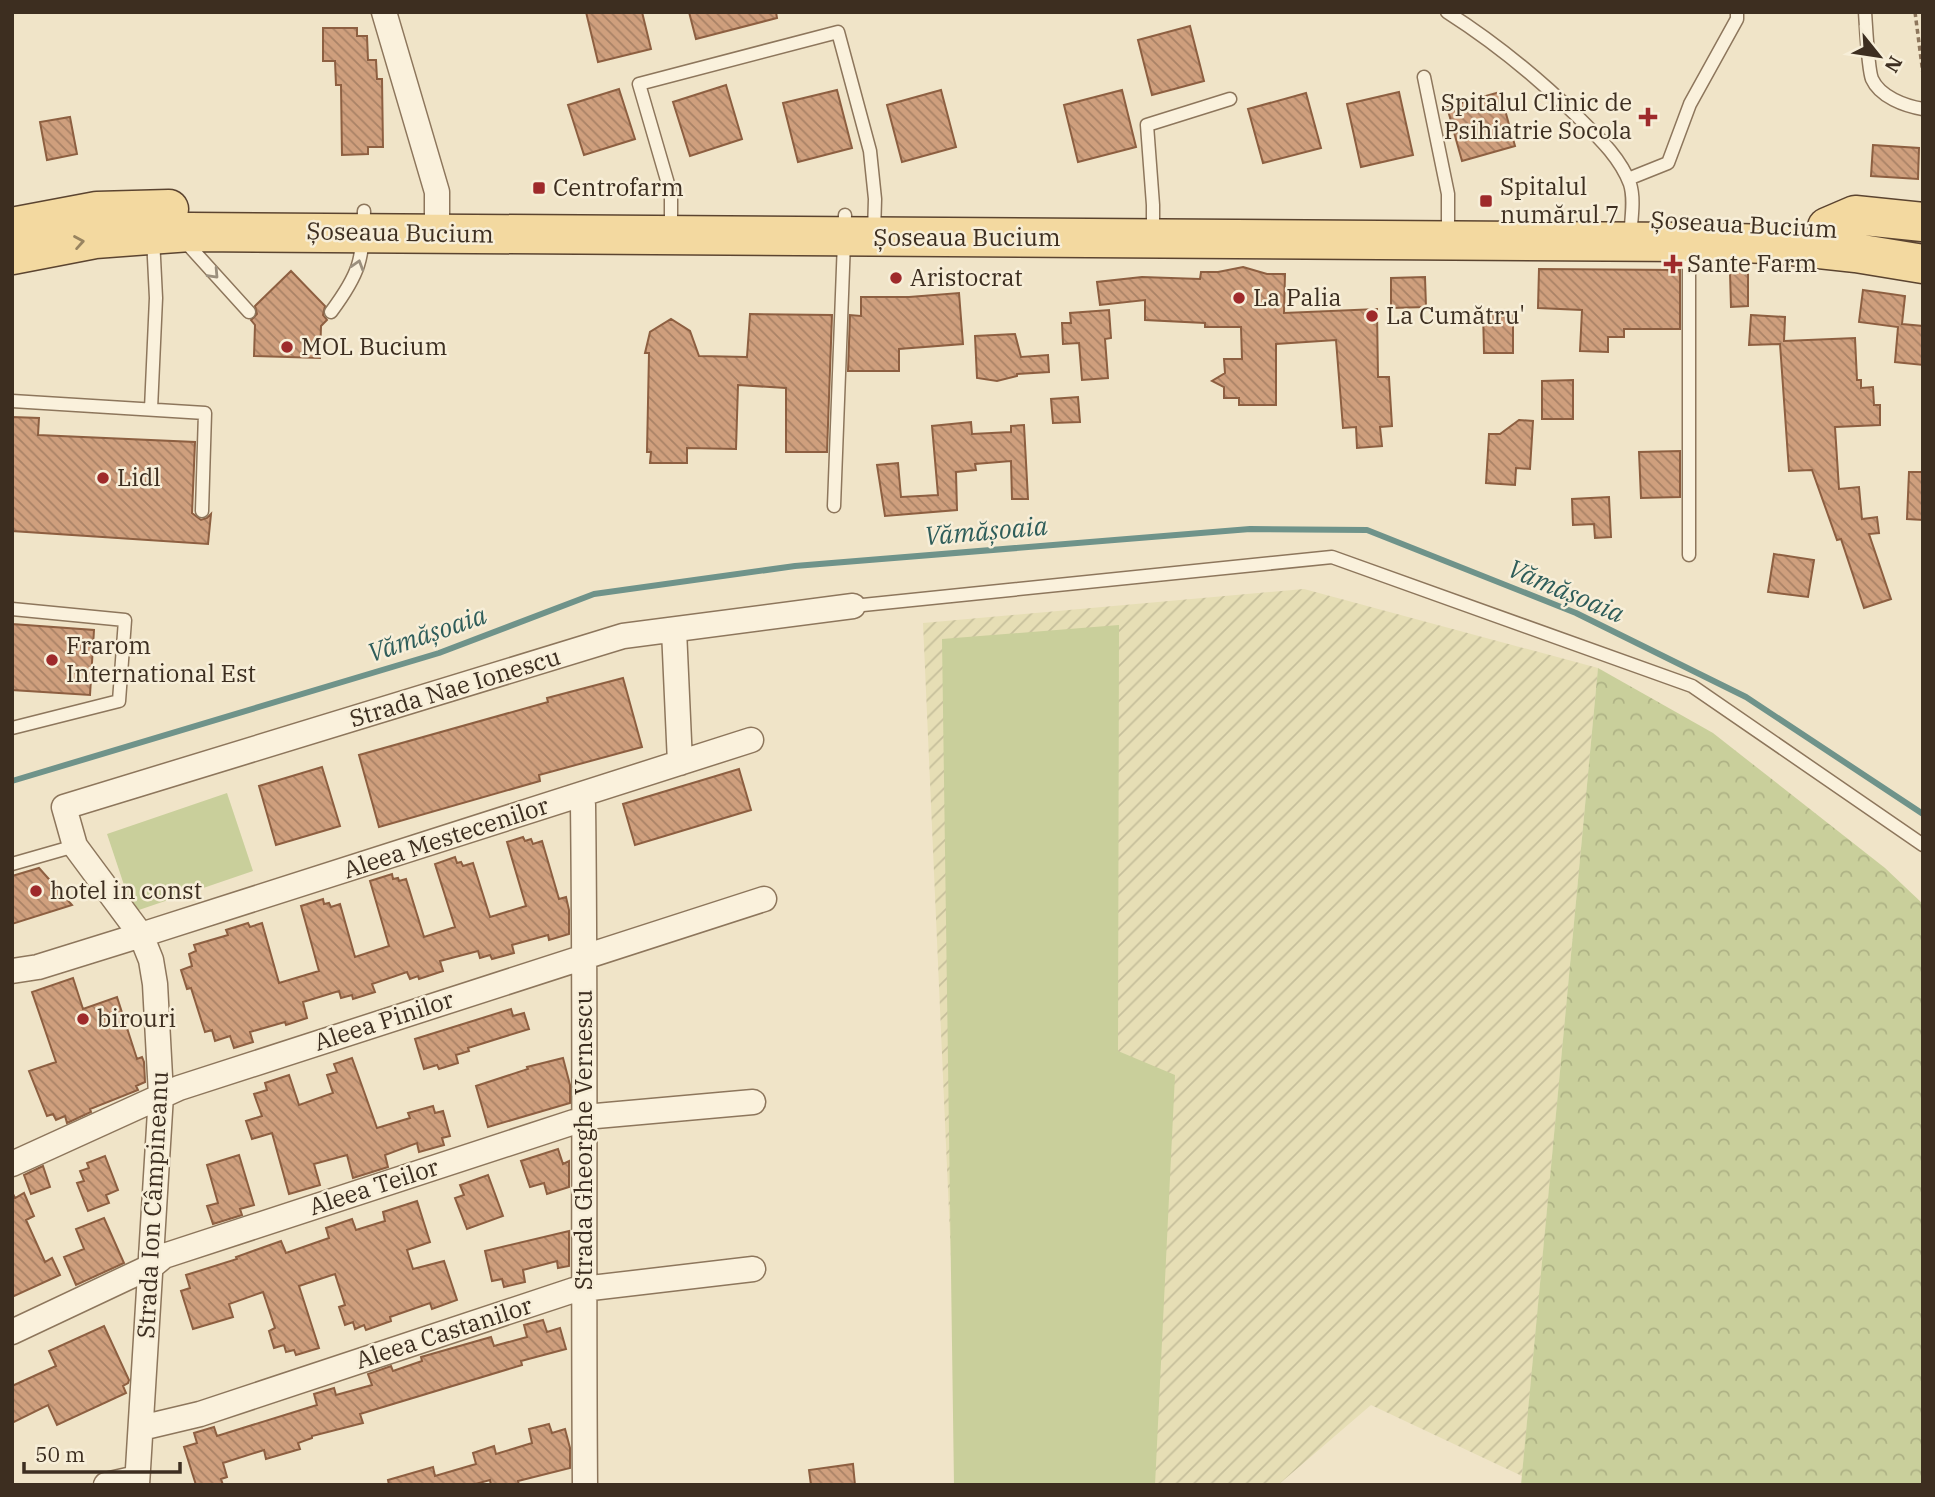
<svg xmlns="http://www.w3.org/2000/svg" width="1935" height="1497" font-family="'IBM Plex Serif',serif">
<defs>
<pattern id="farmland-furrows" width="10" height="10" patternUnits="userSpaceOnUse" patternTransform="scale(1.75)"><rect width="10" height="10" fill="#e6deb5"/><path d="M-1 1l2-2M0 10L10 0M9 11l2-2" fill="none" stroke="#c6bf9b"/></pattern>
<pattern id="forest-crowns" width="20" height="18" patternUnits="userSpaceOnUse" patternTransform="scale(1.75)"><rect width="20" height="18" fill="#c9cf9b"/><path d="M2 6a3 3 0 1 1 6 0M12 15a3 3 0 1 1 6 0" fill="none" stroke="#aeb285"/></pattern>
<pattern id="building-back-hatch" width="6" height="6" patternUnits="userSpaceOnUse" patternTransform="scale(1.75)"><rect width="6" height="6" fill="#cf9f7d"/><path d="M-1 5l2 2M0 0l6 6M5-1l2 2" fill="none" stroke="#a98266"/></pattern>
</defs>
<rect width="100%" height="100%" fill="#f0e4c8"/>
<path fill="url(#farmland-furrows)" d="M1304 589 1598 668 1522 1476 1371 1405 1278 1485H961L923 623Z"/>
<path fill="#c9cf9b" d="M1119 625 1118 1051 1175 1075 1155 1485H954L942 639Z
M227 793 253 871 133 912 107 834Z"/>
<path fill="url(#forest-crowns)" d="M1598 668 1713 733 1885 868 1923 904V1485H1521Z"/>
<g fill="none" stroke-linecap="round" stroke-linejoin="round">
<path stroke="#6f938a" stroke-width="6" d="M12 781 439 653 594 594 795 566 1250 529 1367 530 1576 613 1746 697 1923 814"/>
</g>
<path fill="url(#building-back-hatch)" stroke="#8d5f41" stroke-width="2" d="M586 12H642L651 49 598 62Z
M689 12H776L777 18 696 39Z
M1190 26 1204 81 1152 95 1138 40Z
M323 28H357V36H367L368 60H376L377 79H382L383 147H368V154L342 155 341 85H336L335 61H323Z
M726 85 742 139 690 156 673 102Z
M619 89 635 139 584 155 568 105Z
M837 90 852 148 798 162 783 103Z
M941 90 956 147 902 162 887 105Z
M1122 90 1136 147 1078 162 1064 105Z
M1399 92 1413 155 1361 167 1347 104Z
M1500 92 1515 146 1462 161 1447 107Z
M1306 93 1321 148 1263 163 1248 109Z
M70 117 77 154 47 160 40 122Z
M1873 145 1919 148 1918 179 1871 176Z
M1243 267 1267 274H1285L1284 313 1377 309 1378 377H1389L1392 426 1380 427 1382 446 1357 448 1356 427 1343 428 1336 340 1276 344V405H1239V398H1224V387L1212 381 1225 373 1224 359H1242L1241 327H1205V323L1145 320V300L1100 305 1097 282 1142 277 1200 279 1201 272H1218Z
M1539 269 1680 270V329H1624V337H1608V352L1580 351 1582 310 1538 308Z
M291 271 325 306 323 315 327 320 321 326 320 358 254 356 255 325 251 320 257 314 255 306Z
M1730 272H1748V306L1731 307Z
M1425 277 1426 307 1391 308V278Z
M1863 290 1905 296 1902 324 1923 326V365L1895 362 1898 327 1859 322Z
M959 293 963 344 899 349V371H848L850 315 861 316V297H909Z
M1109 310 1111 338 1105 339 1108 378 1082 380 1079 343 1063 344 1062 323H1071L1070 313Z
M1483 311H1513V353H1484Z
M750 314 832 315 827 452H786V388L738 385 736 449 687 448V463H650L651 452H647L649 353H645L650 332 671 319 690 331 699 356 747 357Z
M1751 315 1785 317 1784 341 1855 338 1857 380H1861V388L1873 387 1874 405H1880V425L1835 427 1839 489 1859 487 1862 519 1877 517 1879 533 1869 534 1891 599 1864 608 1841 539 1837 540 1812 470 1789 471 1780 344 1749 345Z
M1015 334 1021 357 1048 355 1049 372 1017 374V376L997 381 977 378 975 336Z
M1573 380V419H1542V381Z
M1078 397 1080 422 1053 423 1051 399Z
M12 417 39 418 38 435 195 442 192 513 201 520 207 518 211 514 208 544 12 531Z
M1519 420 1533 421 1530 469 1516 468 1515 485 1486 483 1489 434H1500Z
M971 422 972 434 1011 432V426L1024 425 1028 499H1012L1011 461 975 464 976 470 956 472 957 510 885 516 877 465 898 463 901 497 938 495 932 426Z
M1680 451V497L1641 498 1639 452Z
M1909 472H1923V520L1907 519Z
M1609 497 1611 537 1595 538 1594 524 1573 525 1572 499Z
M1774 554 1814 560 1808 597 1768 592Z
M12 624 94 630 90 695 12 690Z
M623 678 642 747 539 775 540 781 379 827 359 755 548 702 547 698Z
M322 767 340 826 276 845 259 786Z
M739 769 751 810 635 845 623 804Z
M523 837 525 841 531 839 533 844 542 841 559 899 566 897 569 910V934L549 940 548 935 512 945 514 953 492 959 490 955 480 958 478 951 440 961 443 971 419 979 418 976 410 979 407 972 372 984 375 992 353 999 352 995 341 998 339 991 303 1002 307 1018 286 1025 285 1022 250 1032 253 1042 234 1048 230 1036 215 1041 212 1030 205 1032 191 988 187 989 181 970 192 966 189 954 196 951 194 945 228 935 226 930 248 923 250 927 262 923 279 983 319 971 301 906 323 899 324 904 329 903 331 907 340 904 355 957 389 946 370 881 392 874 393 879 398 878 399 881 406 879 424 937 455 927 435 864 455 857 457 863 461 862 463 866 473 863 490 917 526 906 507 842Z
M39 868 72 905 12 924V876Z
M73 978 83 1009 117 997 137 1059 142 1057 144 1062 145 1082 136 1086 138 1090 90 1109 91 1112 67 1123 65 1116 56 1120 53 1114 47 1116 29 1071 56 1062 32 992Z
M511 1009 513 1016 524 1013 529 1029 468 1048 469 1051 456 1055 458 1063 439 1069 437 1065 424 1069 415 1039Z
M352 1058 377 1128 410 1118 408 1113 433 1106 435 1113 443 1111 450 1136 442 1138 444 1145 419 1152 417 1143 385 1155 388 1167 353 1178 347 1155 314 1164 320 1185 289 1194 272 1133 252 1139 246 1121 262 1116 254 1094 267 1090 265 1083 289 1075 299 1105 333 1093 327 1075 337 1072 334 1064Z
M563 1058 570 1085V1103L488 1127 476 1086 528 1069 527 1067Z
M558 1149 563 1164 569 1161V1187L547 1194 544 1183 530 1187 521 1161Z
M239 1155 254 1205 240 1209 242 1215 213 1224 207 1206 218 1203 207 1165Z
M105 1156 118 1190 106 1195 109 1203 88 1211 77 1183 84 1181 80 1171 89 1168 87 1163Z
M43 1166 50 1187 31 1194 24 1175Z
M488 1175 503 1216 467 1229 455 1198 464 1195 460 1185Z
M12 1192 15 1198 24 1193 34 1216 26 1220 45 1262 52 1258 60 1275 12 1297Z
M417 1201 430 1242 407 1250 413 1269 444 1261 457 1300 432 1309 430 1303 390 1317 391 1321 366 1330 364 1325 355 1329 353 1322 345 1325 339 1307 345 1305 335 1274 299 1286 319 1348 296 1355 294 1350 286 1352 284 1345 274 1348 269 1331 275 1328 263 1292 229 1304 233 1317 193 1329 181 1291 190 1288 186 1275 237 1259 236 1257 281 1241 286 1253 329 1238 326 1228 352 1219 356 1230 385 1221 383 1212Z
M104 1218 124 1263 76 1285 64 1257 84 1249 76 1229Z
M569 1231V1266L558 1268 557 1261 523 1270 525 1282 504 1287 502 1279 492 1281 485 1251Z
M543 1320 547 1332 560 1328 566 1349 521 1361 522 1365 360 1414 363 1423 312 1436V1438L298 1443 300 1449 266 1459 264 1450 223 1463 227 1477 221 1479 223 1485H196L184 1447 197 1443 194 1433 214 1427 217 1436 317 1405 314 1394 334 1388 336 1395 372 1385 368 1374 391 1366 393 1371 422 1361 421 1357 491 1337 494 1346 527 1337 524 1325Z
M104 1326 129 1380 128 1383 123 1386 126 1393 57 1425 48 1405 12 1423V1386L56 1366 49 1351Z
M549 1424 552 1433 565 1429 570 1448V1468L518 1481 519 1485H491L490 1480 472 1485H389L388 1480 433 1467 435 1476 476 1464 473 1453 494 1446 496 1454 532 1443 529 1429Z
M853 1464 855 1485H811L809 1470Z"/>
<g fill="none" stroke-linecap="round" stroke-linejoin="round">
<defs>
<path id="lane" d="M1447 12C1494 42 1537 77 1577 116 1597 136 1620 157 1630 184 1635 199 1631 221 1630 237
M1865 12C1866 25 1868 69 1872 79 1880 97 1905 106 1923 109
M1424 77 1448 194V236
M1628 179 1668 163 1690 104 1737 19V12
M671 231V194L639 84 838 32 870 151 875 199 874 233
M1153 233V205L1147 125 1230 99
M190 236 191 248 249 312
M331 312C360 273 363 260 364 211
M12 401 205 413 202 511
M151 409 156 298 153 238
M834 506 845 215
M1689 555V246
M853 606 1332 557 1692 686 1923 845
M12 609 125 620 119 701 12 728
M12 864 75 846"/>
<path id="street" d="M384 12 437 192V234
M674 630 680 763
M751 740 141 935 75 846 64 807 623 636 853 606
M580 795 583 805C586 1032 583 1258 585 1485
M12 971 38 967 141 935 151 960 155 984 161 1095 137 1485
M12 1164 179 1088 764 899
M12 1332 152 1266 164 1256 574 1122 596 1116 753 1102
M141 1428 200 1414 574 1290 753 1269
M106 1485 137 1478"/>
<path id="primary" d="M12 227 97 211 169 209
M1827 227 1855 215 1923 222
M12 255 95 239 190 232 1689 242 1773 244 1856 253 1923 264"/>
</defs>
<use href="#lane" stroke="#8d765c" stroke-width="15"/>
<use href="#street" stroke="#8d765c" stroke-width="27"/>
<use href="#primary" stroke="#5b4430" stroke-width="41"/>
<path stroke="#8d765c" stroke-width="3.5" stroke-dasharray="5 3.5" stroke-linecap="butt" d="M1915 12 1923 74"/>
<use href="#lane" stroke="#faf1dc" stroke-width="12"/>
<use href="#street" stroke="#faf1dc" stroke-width="24"/>
<use href="#primary" stroke="#f3d9a0" stroke-width="38"/>
</g>
<defs><path id="oneway-chevron" d="M-2-3.5L2.5 0L-2 3.5" fill="none" stroke-width="1.6" stroke-linecap="round" stroke-linejoin="round" transform="scale(1.75)"/></defs>
<use stroke="#988460" href="#oneway-chevron" transform="translate(79 242) rotate(-10)"/>
<g stroke="#9c907e">
<use href="#oneway-chevron" transform="translate(358 265) rotate(-73)"/>
<use href="#oneway-chevron" transform="translate(214 274) rotate(47)"/>
</g>
<g fill="#9e2a2b" stroke="#f7eed8" stroke-width="2.5">
<path d="M1644.5 106.5h7v7h7v7h-7v7h-7v-7h-7v-7h7z"/>
<rect x="532" y="181" width="14" height="14" rx="3.5"/>
<rect x="1479" y="194" width="14" height="14" rx="3.5"/>
<path d="M1669.5 253.5h7v7h7v7h-7v7h-7v-7h-7v-7h7z"/>
<circle cx="896" cy="278" r="7"/>
<circle cx="1239" cy="298" r="7"/>
<circle cx="1372" cy="316" r="7"/>
<circle cx="287" cy="347" r="7"/>
<circle cx="103" cy="478" r="7"/>
<circle cx="52" cy="660" r="7"/>
<circle cx="36" cy="891" r="7"/>
<circle cx="83" cy="1019" r="7"/>
</g>
<g text-anchor="middle" stroke-width="5" stroke-linejoin="round" paint-order="stroke">
<g font-size="24" fill="#3d2e20" stroke="#f7eed8" text-anchor="start">
<text x="1632" y="111" text-anchor="end">Spitalul Clinic de<tspan x="1632" dy="28">Psihiatrie Socola</tspan></text>
<text x="1500" y="195">Spitalul<tspan x="1500" dy="28">numărul 7</tspan></text>
<text x="553" y="196">Centrofarm</text>
<text x="1687" y="272">Sante Farm</text>
<text x="910" y="286">Aristocrat</text>
<text x="1253" y="306">La Palia</text>
<text x="1386" y="324">La Cumătru'</text>
<text x="301" y="355">MOL Bucium</text>
<text x="117" y="486">Lidl</text>
<text x="66" y="654">Frarom<tspan x="66" dy="28">International Est</tspan></text>
<text x="50" y="899">hotel in const</text>
<text x="97" y="1027">birouri</text>
</g>
<g font-size="24" fill="#3d2e20" stroke="#f7eed8">
<text transform="translate(1744 225) rotate(3)" y="8">Șoseaua Bucium</text>
<text transform="translate(400 233) rotate(1)" y="8">Șoseaua Bucium</text>
<text x="967" y="246">Șoseaua Bucium</text>
<text transform="translate(455 688) rotate(-17)" y="8">Strada Nae Ionescu</text>
<text transform="translate(446 838) rotate(-18)" y="8">Aleea Mestecenilor</text>
<text transform="translate(384 1021) rotate(-18)" y="8">Aleea Pinilor</text>
<text transform="translate(584 1140) rotate(-90)" y="8">Strada Gheorghe Vernescu</text>
<text transform="translate(374 1187) rotate(-18)" y="8">Aleea Teilor</text>
<text transform="translate(153 1205) rotate(-87)" y="8">Strada Ion Câmpineanu</text>
<text transform="translate(444 1333) rotate(-18)" y="8">Aleea Castanilor</text>
</g>
<g font-size="26" font-style="italic" fill="#2f5d5a" stroke="#f7eed8">
<text transform="translate(986 531) rotate(-5)" y="9">Vămășoaia</text>
<text transform="translate(1566 591) rotate(23)" y="9">Vămășoaia</text>
<text transform="translate(427 634) rotate(-19)" y="9">Vămășoaia</text>
</g>
</g>
<rect width="1935" height="1497" fill="none" stroke="#3d2e20" stroke-width="28"/>
<g transform="translate(1879 56) rotate(120)" stroke="#f7eed8" stroke-width="5" paint-order="stroke">
<path d="M0-5L12 26L0 18L-12 26Z" fill="#3d2e20"/>
<text y="-10" font-size="19" font-weight="bold" text-anchor="middle" fill="#3d2e20">N</text>
</g>
<path d="M24 1462v10h156v-10" fill="none" stroke="#3d2e20" stroke-width="3.5"/>
<text x="35" y="1462" font-size="21" fill="#3d2e20" stroke="#f7eed8" stroke-width="5" paint-order="stroke">50 m</text>
</svg>
